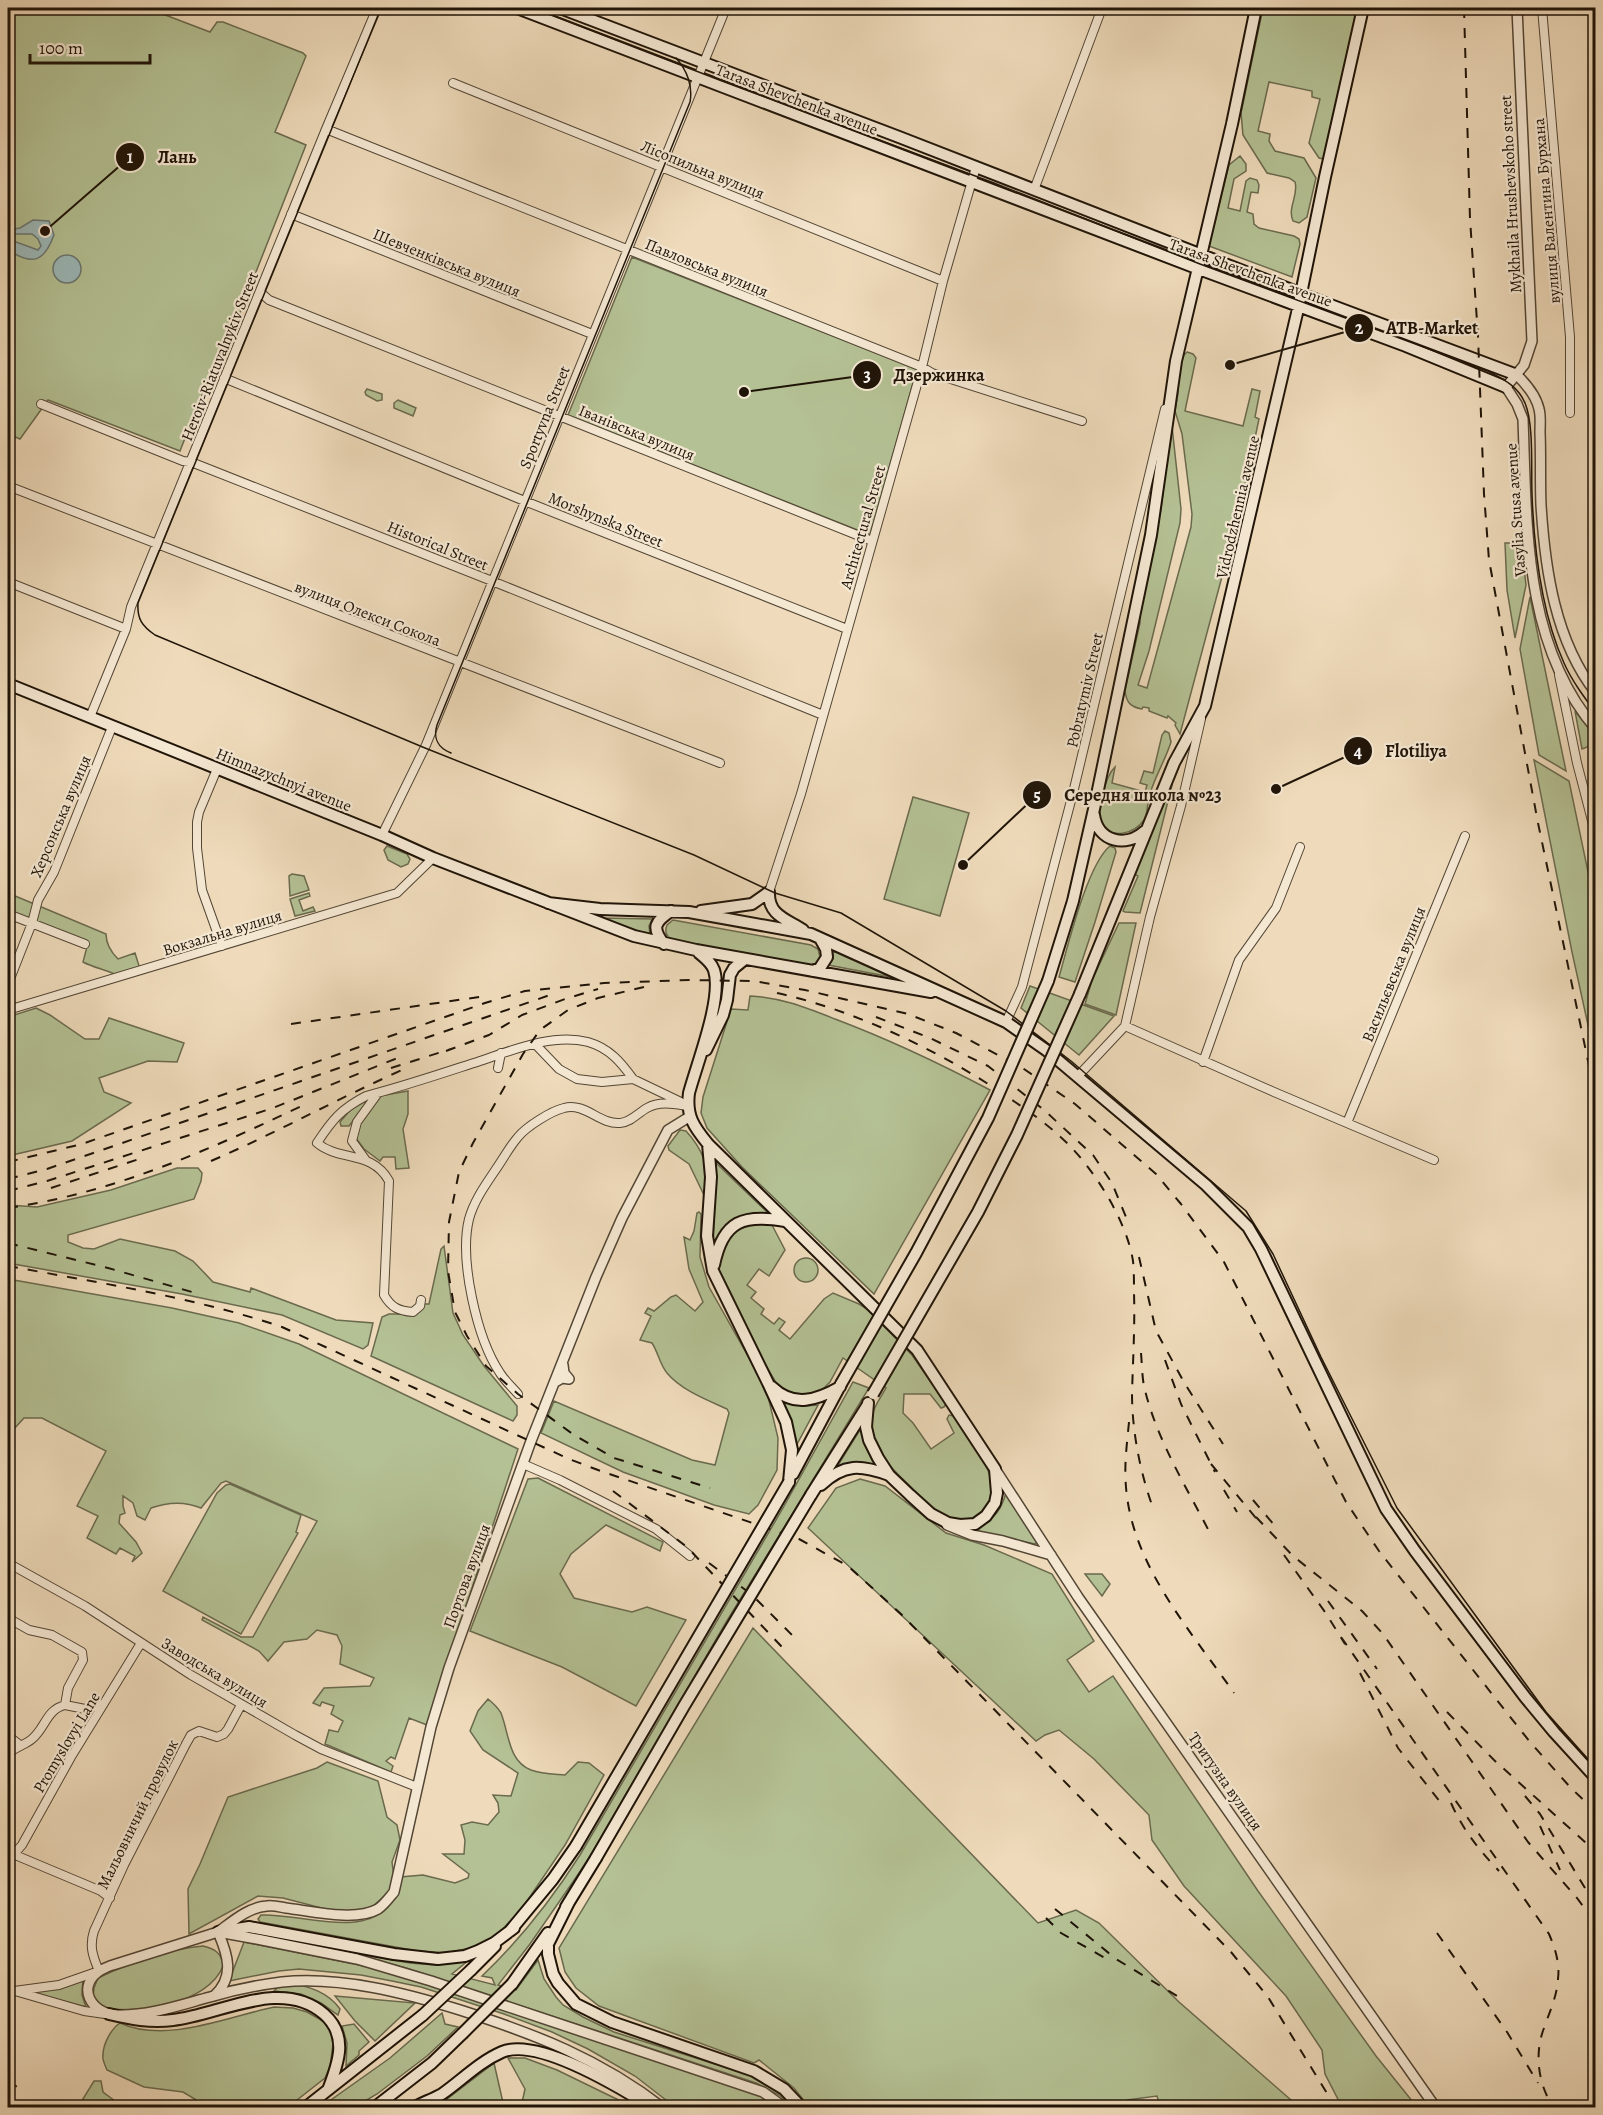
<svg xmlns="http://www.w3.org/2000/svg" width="1603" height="2115" font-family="Alegreya,serif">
<rect width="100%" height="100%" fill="#efdbbb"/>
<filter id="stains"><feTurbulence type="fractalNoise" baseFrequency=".00333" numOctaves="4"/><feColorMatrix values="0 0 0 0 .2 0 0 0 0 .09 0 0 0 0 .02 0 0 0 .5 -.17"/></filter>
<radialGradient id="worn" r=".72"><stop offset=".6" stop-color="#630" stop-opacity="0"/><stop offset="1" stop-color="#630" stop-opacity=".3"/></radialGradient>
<path fill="#b4c194" stroke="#6a6a4e" stroke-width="1.5" d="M11 8H147L210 32 217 22H223L303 53 306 56 275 132 306 145 239 315 199 402 180 451 48 400 20 439 8 434V14Z
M1263 8H1357L1324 159 1319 158 1309 143 1320 99 1312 97V91L1269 82 1258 131 1270 134 1269 141 1275 151 1304 158 1316 178 1307 217 1299 223 1293 221C1287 208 1299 195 1295 182L1289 178 1267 173 1243 135 1241 113Z
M1240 156 1246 164V171L1234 179 1228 208 1240 211 1246 181 1250 178 1257 180 1259 185 1258 193 1251 192 1247 212 1253 214 1254 224 1259 228 1294 236 1299 239 1300 244 1292 277 1209 246 1229 165Z
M632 257 917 369 870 535 568 415Z
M1187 352 1193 354 1196 358 1185 411 1243 426 1252 389 1260 391 1255 417 1259 419 1240 509 1180 734 1175 725 1176 723 1168 716 1167 718 1149 711V708L1143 707 1142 709C1131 707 1126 703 1125 690L1140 623 1139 606 1161 510 1171 417 1181 509 1180 523 1149 651 1138 685 1147 688 1191 527 1192 514 1182 434 1175 411 1178 393V373L1184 355Z
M367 389 382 394V400L377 401 366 395 365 392Z
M398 400 416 408 413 416 394 408V403Z
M1505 543H1521L1526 585 1515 638 1507 590Z
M1530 597 1566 771 1539 755 1520 649Z
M1575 711 1595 736V744L1582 749Z
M1165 731 1169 733 1171 742C1165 761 1154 778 1149 797 1147 805 1148 813 1144 820 1135 833 1111 841 1102 823 1096 811 1106 775 1115 767L1112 783 1145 792 1147 785 1140 783 1144 771 1153 773 1162 735Z
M1534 760 1569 781 1595 905V1057L1572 952Z
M1172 785 1140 913 1125 912 1123 911 1138 876 1134 874 1169 786Z
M913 797 969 813 940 916 884 899Z
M387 846 407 854 410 859 408 864 401 867 388 860 384 850Z
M1110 846 1115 848 1116 852 1095 922 1075 982 1059 977C1068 946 1087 865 1110 846Z
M292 874 304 876 309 890 290 896 289 876Z
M8 893 106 934C106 944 111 952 118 959L135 953 140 969 122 978C110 970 96 969 83 962L88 943 8 912Z
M309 893 310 896 299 900 303 911 313 907 315 911 295 916 290 899Z
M602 918 653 919 649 926 650 935Z
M673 920 811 945 818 949 820 957 815 964 808 966 674 940C667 938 664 932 667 925Z
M1119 923H1136L1116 1015 1085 1004 1092 980Z
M833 951 891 977 828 965 833 959Z
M1030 986 1114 1016 1079 1055 1021 1008Z
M750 996C780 997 807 1008 835 1019 888 1039 939 1063 990 1090L874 1294 742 1167 707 1128 701 1113 703 1097 731 1009 748 1010Z
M36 1008 50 1015 85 1039H99L109 1018 184 1043 177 1062 148 1061 99 1078 104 1092 131 1103 72 1141 8 1156V1017Z
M408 1091V1114L403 1129 409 1168 396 1169 395 1157H383L380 1161 364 1149 356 1138C359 1121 369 1109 380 1096Z
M371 1098 349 1126H341L340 1122 351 1109Z
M680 1130 686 1131C700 1146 715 1173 703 1193L689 1164 669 1150 668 1146Z
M716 1163 769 1214C741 1213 725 1223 713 1248Z
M177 1168H198L202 1173 201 1181 194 1199 68 1235V1242L83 1248 94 1249 120 1239 175 1251 193 1261 213 1282 250 1292 251 1288 336 1320 373 1323 368 1345 363 1349 282 1315 182 1294 8 1263V1205L37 1207 111 1190Z
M699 1212 701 1214 700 1257 709 1287 766 1388 778 1438 777 1470 758 1505 749 1514 714 1505 623 1472 541 1433 554 1401 692 1460 715 1465 729 1413 727 1409C707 1400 681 1390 667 1373 660 1365 658 1352 652 1343L640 1340 651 1316 645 1313 648 1308 654 1311 671 1297 676 1295 695 1311 703 1302 689 1269 684 1237 690 1240 694 1231 697 1213Z
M763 1222 772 1225 785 1250 769 1276 759 1269 747 1285 756 1292 751 1298 764 1309 761 1314 774 1324 779 1318 785 1322 779 1330 790 1339 824 1299 833 1293 859 1304 867 1309 912 1355 946 1404 944 1407 941 1408 930 1394H904L903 1413 913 1423 931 1449 954 1433 947 1419 949 1415 954 1416C966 1434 988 1461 992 1483 994 1493 991 1500 985 1508 961 1542 924 1501 907 1483 897 1473 886 1464 879 1452 873 1442 870 1429 872 1417 873 1407 881 1397 886 1388L843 1358 830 1382 819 1393 797 1396 778 1386 762 1359 719 1273C718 1255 726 1232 744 1226 750 1224 757 1223 763 1222Z
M444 1246 453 1313 463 1335 484 1366 517 1406V1415L513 1421 371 1356 382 1317 389 1314H415L424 1304H429L441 1249Z
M794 1270a12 12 0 1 1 24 0a12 12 0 1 1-24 0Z
M8 1279 172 1308 239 1323 299 1344 518 1449 427 1725 409 1718 395 1759 391 1757 386 1761 393 1766 391 1772 325 1744 329 1730 338 1732 343 1721 331 1714 334 1706 322 1702 320 1706 313 1703 324 1688 370 1686 374 1678 340 1664 342 1646 337 1635 317 1630 307 1639 284 1642 268 1661 259 1651 202 1620 203 1617 241 1637H253L317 1521 226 1481 221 1483 201 1508C184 1501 168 1502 151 1508L145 1520 137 1516 133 1503 123 1496V1506L125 1513 120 1515 119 1523 136 1542 142 1553 132 1562 135 1556 120 1548 116 1554 87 1538 98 1516 77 1506 106 1451 42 1418H24L13 1430 8 1441Z
M853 1382 869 1388 725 1624 588 1860 530 1944 498 1985 516 1990 538 1960 544 1979 556 1997 563 2005 583 2017 614 2032 759 2078 778 2089 797 2107H792L779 2095 756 2083 406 1968 352 1954 250 1934 410 1963 435 1965 469 1960 452 1974 495 1985 492 1978 482 1976C520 1940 552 1899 580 1855L783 1508Z
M781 1401 806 1406 818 1405 796 1446Z
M863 1425 881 1468 835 1470Z
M538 1478 663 1542 660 1551 606 1525 571 1554 560 1574 574 1598 632 1612 647 1607 686 1620 636 1706 562 1667 470 1631 528 1479Z
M860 1479 885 1486 946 1533 984 1545 1052 1574 1094 1641 1067 1660 1089 1692 1113 1676 1258 1891 1376 2056 1417 2107H1342L1325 2074 1322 2050 1286 1996 1184 1886 1152 1840 1149 1815 1094 1759 1059 1730 1045 1735 1036 1741 808 1528 836 1488Z
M230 1484 301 1515 296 1532 298 1533 241 1634 163 1591 217 1493 226 1485Z
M1006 1493 1037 1540V1542L1035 1544 968 1529C991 1521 999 1517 1006 1493Z
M1085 1574H1102L1110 1584 1102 1596Z
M753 1628 1038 1923 1076 1910 1099 1923 1179 2002 1299 2107H1160L1157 2096 1127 2100 1118 2108 809 2107 794 2088 759 2060 754 2063 599 2006 576 1988 565 1972 559 1948Z
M488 1699C493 1703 498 1708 501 1713 509 1733 508 1761 531 1770 542 1774 554 1774 565 1775L578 1762 589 1763 604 1775 565 1845 521 1910 494 1938 470 1948 446 1953 417 1951 260 1922 258 1919 261 1915C299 1913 358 1938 388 1907 396 1899 397 1887 400 1877L423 1875 455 1883 468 1878 469 1874 443 1854H464L465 1840 461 1825 472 1822 488 1825 499 1812 498 1803 493 1795 511 1796 518 1773 483 1750 470 1731 478 1711Z
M327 1762 378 1781 387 1817 397 1825 400 1840 392 1862 394 1877 389 1892 373 1906 356 1912 333 1911 283 1898 258 1896 189 1934 188 1889 200 1864 228 1797 317 1768Z
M244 1942 374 1968 455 1990 743 2088 768 2099 778 2107H675L635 2076 588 2049 552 2032 504 2014 421 1987 392 1981 361 1975 299 1969 279 1971 229 1981Z
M203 1946C215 1949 222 1953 223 1966 209 2003 137 2016 102 2007L93 1997 94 1988 98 1978C129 1963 169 1949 203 1946Z
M83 1980 82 1995 86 2007 37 1994 38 1991 57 1989Z
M289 1984C308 1985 329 1993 340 2009L338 2015 321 2003 301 1994 274 1991 278 1987Z
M335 1996 415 2003 375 2041 355 2021Z
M274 2007 293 2008 307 2012 323 2021 330 2030 333 2044 330 2067 325 2078 288 2107H208L183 2092 144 2087 107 2070C105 2065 102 2060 103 2055 103 2044 111 2029 120 2023 166 2044 227 2017 274 2007Z
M442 2013 445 2024 458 2027 427 2056 377 2094 355 2107H321L390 2058Z
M354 2024 369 2042 359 2051V2055L346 2066 347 2043 342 2026Z
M508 2058H525L557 2070 633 2107H521L525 2089Z
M494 2063 504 2107H430L443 2102Z
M94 2081H101L103 2092 123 2107H78Z"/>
<path fill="#9cb9b9" stroke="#6a7772" stroke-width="1.5" d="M33 220 49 221 54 235C44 262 33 266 8 250V239L38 250 41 246 38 239 32 234H8V230L20 228Z
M53 269a14 14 0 1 1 28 0a14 14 0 1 1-28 0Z"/>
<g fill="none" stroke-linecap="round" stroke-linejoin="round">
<defs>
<path id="minor" d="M1542 8 1570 337V413
M453 83 943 281
M326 129 922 367 932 373 1082 421
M1034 190 1102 8
M291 214 592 334
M260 292 269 300 872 541
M224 378 527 502 847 629
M41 404 183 461 191 462 492 581 823 715
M8 486 720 763
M8 582 126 629
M1559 675 1577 763 1596 836
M90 717 126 629 131 607 326 129 377 8
M217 769 199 812 197 822V848L202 890 222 946
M382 835 426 745 726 8
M769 892 801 794 922 367 943 281 976 167
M8 914 85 944
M8 984 32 923 38 900 54 872 112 727
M8 1010 397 893 433 858
M1006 1022 1022 987 1073 793 1165 409
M1125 1026 1274 1092 1434 1160
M536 1045 559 1069 577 1079 602 1082 633 1079 681 1102
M1203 1062 1239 960 1276 908 1300 847
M498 1068 501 1053
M1078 1076 1125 1026 1150 917 1181 806 1201 719
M1347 1123 1465 836
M365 1159 352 1141 357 1122 378 1093
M421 1300 420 1306 413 1312C398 1311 391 1307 384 1295L389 1181C372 1150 340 1162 317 1143 332 1120 341 1109 366 1096 405 1086 443 1073 480 1061 513 1050 553 1033 588 1042 609 1048 621 1062 633 1079
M518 1394C512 1387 505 1381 500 1373 477 1339 459 1260 469 1219 475 1197 490 1179 502 1160 507 1152 512 1144 518 1137 526 1127 551 1111 564 1108 585 1102 600 1125 620 1123 631 1122 638 1113 647 1108 660 1101 674 1104 687 1106
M523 1464 560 1480 656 1529 690 1556
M8 1563 85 1606 191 1675 295 1735 321 1749 417 1787
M8 1618 29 1630 52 1635 82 1652 83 1660 68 1688 65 1705 85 1709 102 1704
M8 1736 20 1745
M8 1754C15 1747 25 1745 32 1739 46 1727 46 1710 65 1705
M8 1852 101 1891 110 1898
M14 1854 22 1845 71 1757 141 1643
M8 1989 84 2011 105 2014
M14 1991 59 1985 99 1971C93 1957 89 1946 94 1931L124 1865 186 1744 191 1735 199 1731 217 1737 224 1734 228 1729 241 1705"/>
<path id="tertiary" d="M1517 8 1532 341 1524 365 1506 387 1517 404 1523 419C1527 524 1523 645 1596 729
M1517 375C1526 384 1536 395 1539 409 1541 416 1540 425 1540 432 1541 456 1540 481 1541 505 1545 569 1555 641 1596 693
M555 1382 562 1378 569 1379 564 1373 563 1365
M995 1469 1078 1597 1436 2108
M947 1525 972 1535 1003 1541 1051 1555
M214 1996C235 1977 228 1955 218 1932 233 1921 249 1907 267 1906 273 1905 280 1907 286 1908 311 1911 355 1922 378 1909 384 1905 389 1898 394 1892L431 1727 449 1668 531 1441 596 1277 622 1218 668 1130 689 1117
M663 2108C600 2059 535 2034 460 2010 405 1993 340 1976 282 1982 258 1985 233 1990 210 1997 180 2005 149 2016 117 2015 91 2014 75 1986 101 1970 105 1968 109 1966 113 1965L218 1932 257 1939 357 1959 431 1981 763 2092 785 2108"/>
<path id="secondary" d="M517 8 1199 269 1406 346 1506 387
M560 8 899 137 1325 303 1517 375
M8 684 382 835 433 858 634 936 696 950 931 992
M1094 815C1098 842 1126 848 1145 831
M769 892C768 915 786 919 803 930
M548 903 600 909 689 912 811 934 1006 1022 1046 1050 1206 1185 1248 1227 1261 1249 1386 1509 1415 1551 1525 1697 1554 1732 1596 1778
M701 911 752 904 769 892
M664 944C651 927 655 922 671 911
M699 953C705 958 711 962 714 970 723 998 697 1063 689 1093 686 1116 694 1127 708 1144L917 1350 995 1469 997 1493 995 1503 986 1516 975 1524 960 1525 948 1523 931 1514 910 1495 889 1475 878 1458 869 1440 866 1427 868 1403
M813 971 820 968 827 957 826 949 821 940
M1048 981 1073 901 1094 809 1151 535 1176 361 1232 124 1256 8
M1080 994 1174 763 1205 706 1297 313 1325 177 1363 8
M706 1050 723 1015 727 1000 730 975 734 968 745 959
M708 1144 711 1177 707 1236 713 1271 768 1383 786 1422 792 1450 789 1482
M714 1265C723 1220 744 1214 785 1221
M772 1387C794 1408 817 1400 840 1387
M793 1474 841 1384
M821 1485C844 1463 861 1465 889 1475
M811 1495 867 1406
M569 1902 548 1944V1954L553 1974 558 1983 576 2004 612 2022 754 2071 784 2089 802 2108
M566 1907 596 1858
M510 1931 553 1879 576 1846
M218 1932 249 1927 394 1954 438 1959 465 1956 478 1951 494 1943 514 1928
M471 1970 495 1946
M512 1984 548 1933
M109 2014C130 2019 151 2023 173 2020 220 2015 281 1977 324 2014 349 2036 338 2064 328 2090
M305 2108 423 2015
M374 2108 432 2063 462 2034
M413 2108C422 2103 433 2099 442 2094 462 2080 479 2062 502 2052 538 2037 621 2088 653 2108"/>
</defs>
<use href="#minor" stroke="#534635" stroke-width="10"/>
<use href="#tertiary" stroke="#534635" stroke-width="12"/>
<use href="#secondary" stroke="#1f1408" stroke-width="14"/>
<use href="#minor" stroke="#f5e8d3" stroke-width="8"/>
<use href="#tertiary" stroke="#f5e8d3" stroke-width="9"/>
<use href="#secondary" stroke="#f5e8d3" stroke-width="10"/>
<path stroke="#1f1408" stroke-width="1.5" d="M381 8 138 603C137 619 142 626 155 635L425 748 694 855 775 893 841 913 1006 1011 1071 1061 1246 1211 1273 1254 1321 1357 1397 1508 1546 1712 1596 1768
M533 8 722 81 994 183 1200 264 1488 371C1503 379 1518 386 1525 403 1534 424 1531 469 1532 494 1534 549 1541 612 1564 663 1572 681 1584 697 1596 713
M451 753C438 748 433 738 437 725L690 102C693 86 687 70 676 58"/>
<path stroke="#1f1408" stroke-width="2" stroke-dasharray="10 10" stroke-linecap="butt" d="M1464 8 1470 219 1478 336 1484 494 1489 560 1538 823 1596 1099
M644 987 598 998 568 1010 540 1030 523 1054 473 1143 459 1172 449 1222 448 1271 455 1312 467 1336 486 1366 518 1394 574 1435 614 1458 710 1488
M777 993C858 1011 947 1054 1015 1102 1033 1114 1052 1128 1068 1144 1096 1172 1127 1222 1133 1261 1134 1271 1134 1283 1134 1293 1135 1326 1133 1359 1132 1393 1132 1431 1140 1472 1153 1508
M876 1017 930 1038 988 1066 1044 1110 1093 1155 1112 1183 1126 1217
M291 1024 486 996
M446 1051 489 1035 522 1015 565 999 598 989
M391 1068 454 1048
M211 1161C276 1133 337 1099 402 1070
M8 1162 82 1144 485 1003 525 991 604 983 689 980 754 981 805 990 908 1014 956 1033 1021 1067 1075 1104 1156 1174 1181 1204 1224 1262 1346 1502 1379 1551 1530 1742 1570 1787 1596 1812
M8 1179 47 1169 550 995
M51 1188 139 1159
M8 1191 47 1181 273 1108 400 1057
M8 1208C114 1193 211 1149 308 1103
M8 1243 108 1268 199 1294
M1139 1257 1156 1331 1185 1384 1223 1444
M8 1266C100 1283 193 1297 282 1327L569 1459 598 1470 799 1539 848 1566 901 1614 1231 1952 1268 1997 1336 2108
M1141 1353C1142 1364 1142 1376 1144 1386 1156 1439 1187 1488 1211 1535
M1165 1360 1181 1404 1215 1472
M1129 1422C1127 1443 1124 1465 1126 1487 1132 1566 1191 1631 1234 1693
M1211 1464 1261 1524
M1224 1490 1237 1512
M613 1491 687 1547 783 1648
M1253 1500 1275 1526
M1256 1517 1293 1556 1362 1611 1383 1634 1528 1842 1577 1898 1596 1924
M1284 1555 1325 1612 1345 1644
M709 1563 751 1594 794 1637
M1328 1601 1377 1669
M1341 1637 1549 1934C1555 1948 1560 1963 1558 1979 1557 1996 1550 2011 1544 2028 1534 2054 1538 2085 1554 2108
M1360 1673 1398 1748 1444 1807
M1447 1712 1494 1760 1596 1852
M1525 1796 1540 1814 1596 1906
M1451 1803C1463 1830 1479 1850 1499 1871
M1540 1826 1560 1870
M1055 1909 1116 1959 1182 1999
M1046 1918 1061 1933 1105 1958
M1437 1933 1507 2032 1538 2083
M8 2082 23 2090"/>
<defs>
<path id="secondary-bridge" d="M841 1384 916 1253 988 1118 1048 981
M873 1394 978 1212 1017 1135 1080 994
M576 1846 789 1482
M596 1858 684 1706 811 1495
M423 2015 471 1970
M462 2034 512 1984"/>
</defs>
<use href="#secondary-bridge" stroke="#1f1408" stroke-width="14" stroke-linecap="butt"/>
<use href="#secondary-bridge" stroke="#f5e8d3" stroke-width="10"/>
</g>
<g text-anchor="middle" stroke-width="4.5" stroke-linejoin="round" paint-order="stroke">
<g font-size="16" fill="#1f1408" stroke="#f5e8d3">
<text transform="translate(797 99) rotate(21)" y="6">Tarasa Shevchenka avenue</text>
<text transform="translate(703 169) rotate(22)" y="6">Лісопильна вулиця</text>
<text transform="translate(1510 194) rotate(-93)" y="6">Mykhaila Hrushevskoho street</text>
<text transform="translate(1546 211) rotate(-95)" y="6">вулиця Валентина Бурхана</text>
<text transform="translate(447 262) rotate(22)" y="6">Шевченківська вулиця</text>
<text transform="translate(707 267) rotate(22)" y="6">Павловська вулиця</text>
<text transform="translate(1251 272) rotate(20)" y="6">Tarasa Shevchenka avenue</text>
<text transform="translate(219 356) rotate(-68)" y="6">Heroiv-Riatuvalnykiv Street</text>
<text transform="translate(544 417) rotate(-68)" y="6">Sportyvna Street</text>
<text transform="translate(637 432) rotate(22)" y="6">Іванівська вулиця</text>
<text transform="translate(1237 507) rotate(-77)" y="6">Vidrodzhennia avenue</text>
<text transform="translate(1515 510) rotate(-94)" y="6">Vasylia Stusa avenue</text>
<text transform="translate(606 519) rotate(22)" y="6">Morshynska Street</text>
<text transform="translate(862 527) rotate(-74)" y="6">Architectural Street</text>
<text transform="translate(438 545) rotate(22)" y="6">Historical Street</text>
<text transform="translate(368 613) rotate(21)" y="6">вулиця Олекси Сокола</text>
<text transform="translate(1084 690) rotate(-77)" y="6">Pobratymiv Street</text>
<text transform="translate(284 779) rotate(22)" y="6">Himnazychnyi avenue</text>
<text transform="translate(60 816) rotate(-67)" y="6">Херсонська вулиця</text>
<text transform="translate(222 932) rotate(-17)" y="6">Вокзальна вулиця</text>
<text transform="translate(1393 974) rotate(-68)" y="6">Васильєвська вулиця</text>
<text transform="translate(466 1576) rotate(-70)" y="6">Портова вулиця</text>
<text transform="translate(215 1672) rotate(31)" y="6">Заводська вулиця</text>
<text transform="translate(66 1742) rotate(-59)" y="6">Promyslovyi Lane</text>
<text transform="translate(1226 1781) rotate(55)" y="6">Тритузна вулиця</text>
<text transform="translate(137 1814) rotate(-64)" y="6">Мальовничий провулок</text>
</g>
</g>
<path fill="none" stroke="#1f1408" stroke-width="2" d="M45 231L130 157M1230 365L1359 328M744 392L867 375M1276 789L1358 751M963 865L1037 795"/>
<g fill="#1f1408" stroke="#f5e8d3" stroke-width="2">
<circle cx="45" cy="231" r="6"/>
<circle cx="1230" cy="365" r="6"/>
<circle cx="744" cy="392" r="6"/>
<circle cx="1276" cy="789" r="6"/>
<circle cx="963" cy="865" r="6"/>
<circle cx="130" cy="157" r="15"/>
<circle cx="1359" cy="328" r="15"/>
<circle cx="867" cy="375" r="15"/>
<circle cx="1358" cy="751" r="15"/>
<circle cx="1037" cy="795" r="15"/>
</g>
<g font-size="18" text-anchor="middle" font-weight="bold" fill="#fff">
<text x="130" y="163">1</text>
<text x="1359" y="334">2</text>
<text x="867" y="381">3</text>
<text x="1358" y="757">4</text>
<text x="1037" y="801">5</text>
</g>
<g font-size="18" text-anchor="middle" font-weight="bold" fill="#1f1408" stroke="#f5e8d3" stroke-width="4.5" stroke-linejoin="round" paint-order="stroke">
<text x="177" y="163">Лань</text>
<text x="1432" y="334">ATB-Market</text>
<text x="939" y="381">Дзержинка</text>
<text x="1416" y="757">Flotiliya</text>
<text x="1143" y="801">Середня школа №23</text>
</g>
<rect width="1603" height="2115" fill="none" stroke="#efdbbb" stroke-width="30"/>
<rect x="9" y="9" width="1585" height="2097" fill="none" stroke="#1f1408" stroke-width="3"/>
<rect x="15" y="15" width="1573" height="2085" fill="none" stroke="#1f1408" stroke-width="1.5"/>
<path d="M30 54v9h120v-9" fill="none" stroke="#1f1408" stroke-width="3"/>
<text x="39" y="54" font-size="18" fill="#1f1408" stroke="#f5e8d3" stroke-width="4.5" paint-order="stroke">100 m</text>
<rect width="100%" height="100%" filter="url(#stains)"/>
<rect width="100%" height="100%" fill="url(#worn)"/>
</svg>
